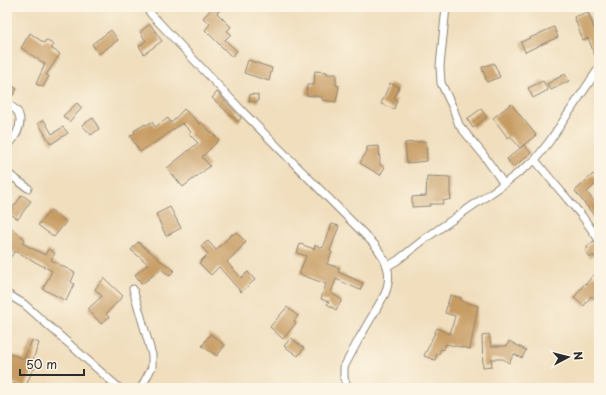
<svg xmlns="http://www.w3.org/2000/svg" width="606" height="395" font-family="'Playpen Sans',sans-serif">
<rect width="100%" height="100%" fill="#fcf5e5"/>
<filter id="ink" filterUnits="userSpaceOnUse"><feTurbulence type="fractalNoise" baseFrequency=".025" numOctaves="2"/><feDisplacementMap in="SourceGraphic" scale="8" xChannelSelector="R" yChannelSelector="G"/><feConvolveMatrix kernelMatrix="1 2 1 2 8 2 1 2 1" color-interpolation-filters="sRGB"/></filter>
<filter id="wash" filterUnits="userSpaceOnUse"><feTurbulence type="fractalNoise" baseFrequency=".012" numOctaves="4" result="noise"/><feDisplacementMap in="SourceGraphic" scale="16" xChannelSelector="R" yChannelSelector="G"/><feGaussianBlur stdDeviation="0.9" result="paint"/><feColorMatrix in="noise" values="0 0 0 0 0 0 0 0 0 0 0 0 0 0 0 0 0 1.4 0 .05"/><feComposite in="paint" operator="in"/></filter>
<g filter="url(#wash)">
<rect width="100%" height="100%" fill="#f0debd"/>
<g id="blocks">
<path fill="#c79c63" d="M213 7H223L217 13 231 27 227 31 231 34 225 40 237 51 232 57 205 30 210 24 203 18Z
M588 12 599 41V63H598L588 38 583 40 574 17Z
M150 24 162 41 144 54 139 46 146 41 140 32Z
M554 27 558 37 525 52 521 42Z
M111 30 118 40 99 54 92 44Z
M30 33 44 43 46 40 54 45 51 48 60 54 46 75 49 76 43 87 36 84 45 64 21 48Z
M248 60 272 68 269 81 244 73Z
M494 63 500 77 487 82 482 67Z
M315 71 327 72V74H336V85L339 86 336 102 322 100V97L306 95 307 85H314Z
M565 74 569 81 551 90 547 84Z
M543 81 548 90 533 98 528 88Z
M7 82 17 89 10 100 7 99Z
M390 83 399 87 394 99 397 100 394 109 381 104Z
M217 92 241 118 238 122 212 98Z
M250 94 258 95V102L249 101Z
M77 103 82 108 69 122 63 116Z
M511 104 536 135 520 148 510 136 508 138 493 118Z
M184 109 200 124 201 122 219 140 202 157 210 166 183 187 167 168 198 143 189 134 191 132 182 123 162 138 140 152 130 136 135 133 134 131 145 124 146 125 152 122 155 127 168 118 171 123Z
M481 109 487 117 473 128 467 119Z
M93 118 99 129 91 135 82 125Z
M44 120 52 134 63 127 68 133 51 144 38 123Z
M426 141 427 161 407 163 405 143Z
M524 145 531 153 513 167 507 159Z
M379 146 380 165 385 167 380 175 360 163 367 151V147Z
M593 174 599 181 587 192 599 208V222L575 191Z
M427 176 450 177V193L451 199 443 201V204H430V206L412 207V197L426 196Z
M22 195 31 201 18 219 9 213Z
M170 207 181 228 166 236 156 214Z
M51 210 66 222 54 237 38 225Z
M332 224 339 226 330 251 332 252 327 264 340 268 338 272 363 283 360 290 336 279 331 293 342 300 336 310 327 304 329 302 321 299 326 284 299 274 306 256 297 253 300 244 314 249 315 245 323 248Z
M11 228 25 239 22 243 45 255 48 249 55 253 51 260 75 273 71 282 74 284 66 301 43 289 52 271 15 251 7 262V233Z
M236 232 246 242 227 262 241 278 248 272 255 280 241 292 219 267 211 275 199 263 208 254 201 246 208 241 216 250 232 234 233 235Z
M594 241 597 244 599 245V263L593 255 590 258 585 250 588 248 587 246Z
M138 242 161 261 174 270 170 276 161 269 142 284 135 275 148 264 131 250Z
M593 275 599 279V294L595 299 591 296 584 306 574 298 585 283 586 284Z
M104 278 123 296 106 314 109 317 101 324 88 309 102 296 95 289Z
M450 295 461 298V301L478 306 470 349 446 344 443 350 441 349 439 354H437L435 360 424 356 437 328 450 334 455 316 445 313Z
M287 307 298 316 294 321 296 323 283 339 270 327Z
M210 334 225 345 217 356 202 346Z
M489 334 491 346H507L509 341 526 350 522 358 514 354 509 363 503 359H491L492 366 483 367 482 336Z
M291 338 304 348 298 356 284 346Z
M32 340 39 343 32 362 36 363 34 370 33 369 25 388 14 383 12 388H7V353L24 359Z"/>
</g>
</g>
<g filter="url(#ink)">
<use href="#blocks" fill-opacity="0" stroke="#8e8474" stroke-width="1"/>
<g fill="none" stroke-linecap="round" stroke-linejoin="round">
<defs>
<path id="street" d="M146 7 151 14 244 113 375 245C387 262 393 273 385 294L360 337 344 367V378L348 388
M446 7 440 66 441 83 453 108 459 125 482 153 504 184
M7 104C11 106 18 110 19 115 23 126 14 139 7 147
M535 160 553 182 582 216 599 240
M7 173 28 188
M388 266 398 260 426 238 504 184 535 160 549 142 599 68
M133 289 152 355V367L141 388
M7 294 24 304 119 388"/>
</defs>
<use href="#street" stroke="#8e8474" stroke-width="9"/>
<use href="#street" stroke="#fff" stroke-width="7"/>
</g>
</g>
<rect width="606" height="395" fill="none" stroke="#fcf5e5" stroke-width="24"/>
<g transform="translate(568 357) rotate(83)" stroke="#fcf5e5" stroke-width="3" paint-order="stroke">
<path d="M0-3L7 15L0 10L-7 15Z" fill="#2b2b2b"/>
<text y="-6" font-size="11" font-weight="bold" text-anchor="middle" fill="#2b2b2b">N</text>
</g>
<path d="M20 369v6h64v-6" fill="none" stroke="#2b2b2b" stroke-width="2"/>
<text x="26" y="369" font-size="12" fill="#2b2b2b" stroke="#fcf5e5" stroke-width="3" paint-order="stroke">50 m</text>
</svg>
